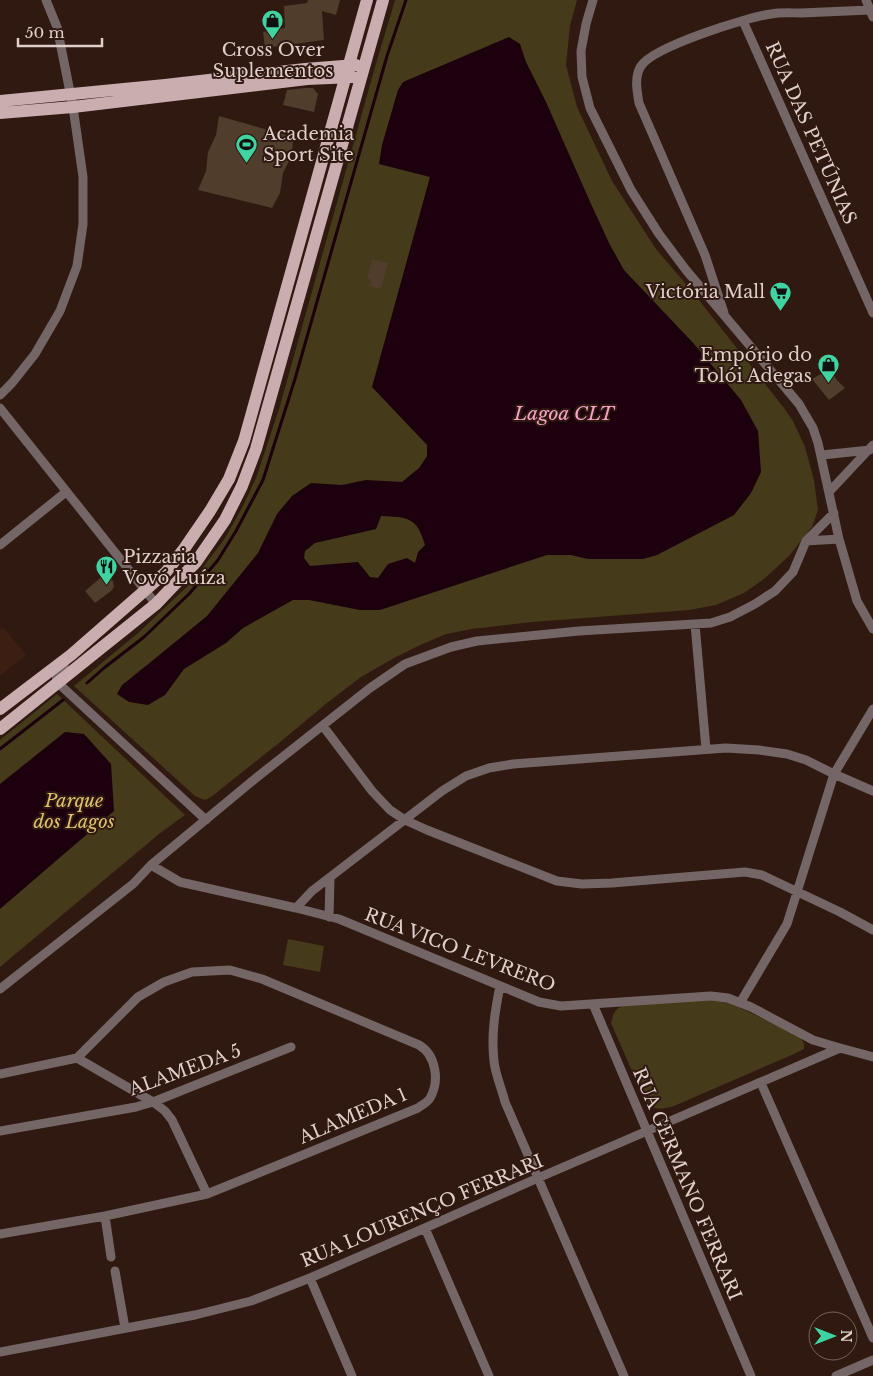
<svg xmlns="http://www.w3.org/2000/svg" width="873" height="1376" font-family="'Libre Baskerville',serif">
<rect width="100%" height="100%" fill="#301911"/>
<path fill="#3c1e13" d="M3 627 26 655 0 676V629Z"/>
<path fill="#453a19" d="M395 0H577L570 26 566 65 577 107 612 181 656 249 691 290 784 408 793 421 805 447 814 480 818 510 812 527 789 556 764 579 744 593 716 605 689 610 532 622 472 629 446 634 418 646 394 658 361 677 327 703 279 743 211 797 205 800 195 796 74 686 138 633 192 582 225 538 243 506 256 478 279 409 375 67Z
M57 694 185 815 159 834 0 967V740Z
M288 939 324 946 320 972 283 965Z
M724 1000 799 1036 804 1043V1049L794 1054 674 1106C662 1109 657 1111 646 1103L611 1023C613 1013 615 1009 624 1005L688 1001Z"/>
<path fill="#1c000e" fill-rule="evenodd" d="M509 37 520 44 526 62 546 102 591 204 610 245 624 270 695 345 741 400 758 431 761 472 751 493 734 515 657 555 643 559H588L571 555H547L380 610H360L309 600H293L243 628 226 643 184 669 165 695 148 705 129 702 117 694 122 685 152 661 207 616 258 553 277 514 292 496 311 483 342 485 366 480 402 482 419 468 427 456V445L372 387 430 177 379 164 382 145 398 90 403 82ZM381 516C408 517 417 517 425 545L418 552 415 563 407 558 388 564 378 578 370 577 358 562 310 566 304 558 305 551 315 543 376 529Z
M65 732 84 734 111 764 114 811 0 909V784Z"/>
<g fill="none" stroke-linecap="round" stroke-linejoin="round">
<path stroke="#1c000e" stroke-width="3" d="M87 683 104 668 144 637 189 594 218 560 236 531 263 480 295 379 387 56 406 0
M0 749 63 700"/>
</g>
<path fill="#503d2b" d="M308 0H340L336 15 322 11 324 40 265 48 263 32 285 28 284 6 307 3Z
M305 88H313L318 94 314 112 283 105 287 90Z
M219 116 293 137 292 155 283 173 280 193 272 208 198 190 206 171 208 152 216 135Z
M372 259 388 263 381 289 370 286 371 280 367 278Z
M831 368 836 379 845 388 829 400 812 379Z
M105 574 113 581 114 587 111 591 95 603 85 591Z"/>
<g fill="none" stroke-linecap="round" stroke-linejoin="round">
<path stroke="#746666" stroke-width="9" d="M593 0 586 24 581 51 582 77 590 108 631 190 659 234 686 270 799 404 813 428 818 443 839 539 857 601 873 629
M866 0 873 17
M743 21 873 313
M724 313 705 255 639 103C637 91 634 77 641 66 653 47 747 17 771 14 781 12 791 13 801 13 824 12 847 11 870 10
M0 395 12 383 35 354 60 311 77 266 83 224V177L73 107 57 27 46 0
M0 408 156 604
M822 455 870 450
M829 492 873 445
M806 541 839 539
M0 545 66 492
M695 624 706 749
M64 665C58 671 54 674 58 683L206 820
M323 726 372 791 390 810 405 820 427 830 557 881 582 884 612 883 745 872 762 875 840 912 873 930
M151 865 180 882 296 908 339 919 539 1002 561 1006 711 996 728 998 751 1007 813 1040 840 1048 873 1057
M296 908 312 891 442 791 466 776 489 768 513 764 726 748 759 750 787 754 806 760 834 774 873 791
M329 917 330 879
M500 986C495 1011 491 1035 494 1061 495 1074 502 1089 505 1102L624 1376
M0 989 133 884 151 865 256 778 370 688 405 664 451 647 477 641 579 631 711 623 730 617 755 604 775 591 793 572 806 541 834 513
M740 1003 787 924 834 774 873 709
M593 1004 751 1376
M0 1074 77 1058 153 1102 165 1111 172 1120 207 1194
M761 1083 873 1338
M0 1131 136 1107 153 1102 291 1047
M105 1216 111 1257
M425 1228 489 1376
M0 1234 105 1216 207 1194 418 1108C422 1105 428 1102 430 1098 440 1081 436 1055 419 1045L262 979 230 970 192 972 164 982 138 997 77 1058
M115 1271 125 1328
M310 1278 352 1376
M0 1352 195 1315 251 1301 310 1278 425 1228 538 1178 840 1048
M836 1376 873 1360"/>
<path stroke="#caadae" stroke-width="12" d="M0 101 165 85 305 69 356 65
M0 113 73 107 307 79 353 77
M0 709 71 655 166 572 184 549 210 511 229 479 244 441 367 0
M0 729 156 604 196 562 225 520 242 486 256 449 383 0"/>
</g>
<defs>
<symbol id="shop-pin" viewBox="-11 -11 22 30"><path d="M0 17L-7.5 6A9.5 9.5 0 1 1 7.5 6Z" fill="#3fd4a2" stroke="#301911"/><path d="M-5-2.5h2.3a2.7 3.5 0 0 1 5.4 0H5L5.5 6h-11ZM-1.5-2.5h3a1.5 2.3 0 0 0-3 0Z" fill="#111"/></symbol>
<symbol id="stadium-pin" viewBox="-11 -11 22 30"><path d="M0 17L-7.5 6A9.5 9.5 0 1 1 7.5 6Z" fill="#3fd4a2" stroke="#301911"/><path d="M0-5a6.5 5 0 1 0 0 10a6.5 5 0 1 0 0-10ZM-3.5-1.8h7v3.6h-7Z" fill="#111"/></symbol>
<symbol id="supermarket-pin" viewBox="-11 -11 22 30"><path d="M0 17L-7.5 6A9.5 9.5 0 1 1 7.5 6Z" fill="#3fd4a2" stroke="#301911"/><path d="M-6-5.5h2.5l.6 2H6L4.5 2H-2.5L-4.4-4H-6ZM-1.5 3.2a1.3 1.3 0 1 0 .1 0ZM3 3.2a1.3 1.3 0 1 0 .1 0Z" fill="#111"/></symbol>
<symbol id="restaurant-pin" viewBox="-11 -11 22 30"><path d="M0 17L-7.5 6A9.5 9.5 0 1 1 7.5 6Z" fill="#3fd4a2" stroke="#301911"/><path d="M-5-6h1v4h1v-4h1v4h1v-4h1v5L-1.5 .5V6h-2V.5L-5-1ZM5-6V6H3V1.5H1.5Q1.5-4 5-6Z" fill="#111"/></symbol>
</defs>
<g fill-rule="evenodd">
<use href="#shop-pin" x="260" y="8" width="25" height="34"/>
<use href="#stadium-pin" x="234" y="132" width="25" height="34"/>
<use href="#supermarket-pin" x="768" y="280" width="25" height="34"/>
<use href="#shop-pin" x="816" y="352" width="25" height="34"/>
<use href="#restaurant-pin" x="94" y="554" width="25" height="34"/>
</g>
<g text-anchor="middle" stroke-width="4" stroke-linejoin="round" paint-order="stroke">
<g font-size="18" fill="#dfcec9" stroke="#301911" text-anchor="start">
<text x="273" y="56" text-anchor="middle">Cross Over<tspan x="273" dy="21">Suplementos</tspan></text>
<text x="263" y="140">Academia<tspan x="263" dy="21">Sport Site</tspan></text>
<text x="765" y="298" text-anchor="end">Victória Mall</text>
<text x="812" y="361" text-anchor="end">Empório do<tspan x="812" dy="21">Tolói Adegas</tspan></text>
<text x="123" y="563">Pizzaria<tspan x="123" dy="21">Vovó Luíza</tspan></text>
</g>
<g font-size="18" fill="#dfcec9" stroke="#301911">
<text transform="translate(811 133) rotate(66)" y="6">RUA DAS PETÚNIAS</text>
<text transform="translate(460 950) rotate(21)" y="6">RUA VICO LEVRERO</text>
<text transform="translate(185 1070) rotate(-20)" y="6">ALAMEDA 5</text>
<text transform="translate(353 1116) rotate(-23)" y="6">ALAMEDA 1</text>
<text transform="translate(687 1184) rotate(67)" y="6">RUA GERMANO FERRARI</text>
<text transform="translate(422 1211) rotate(-23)" y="6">RUA LOURENÇO FERRARI</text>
</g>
<g font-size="18" font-style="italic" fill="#dfc16a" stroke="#301911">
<text x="74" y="807">Parque<tspan x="74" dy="21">dos Lagos</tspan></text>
</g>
<g font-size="19" font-style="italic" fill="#f8a2ca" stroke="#301911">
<text x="564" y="420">Lagoa CLT</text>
</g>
</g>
<g transform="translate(833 1336) rotate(90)"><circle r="24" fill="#301911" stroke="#76615b"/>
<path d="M0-4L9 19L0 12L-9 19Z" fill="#3fd4a2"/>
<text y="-8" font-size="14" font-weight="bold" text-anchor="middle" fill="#dfcec9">N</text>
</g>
<path d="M18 38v8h84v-8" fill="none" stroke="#dfcec9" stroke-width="2.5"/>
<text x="25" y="38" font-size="15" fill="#dfcec9" stroke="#301911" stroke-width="4" paint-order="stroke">50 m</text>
</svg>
